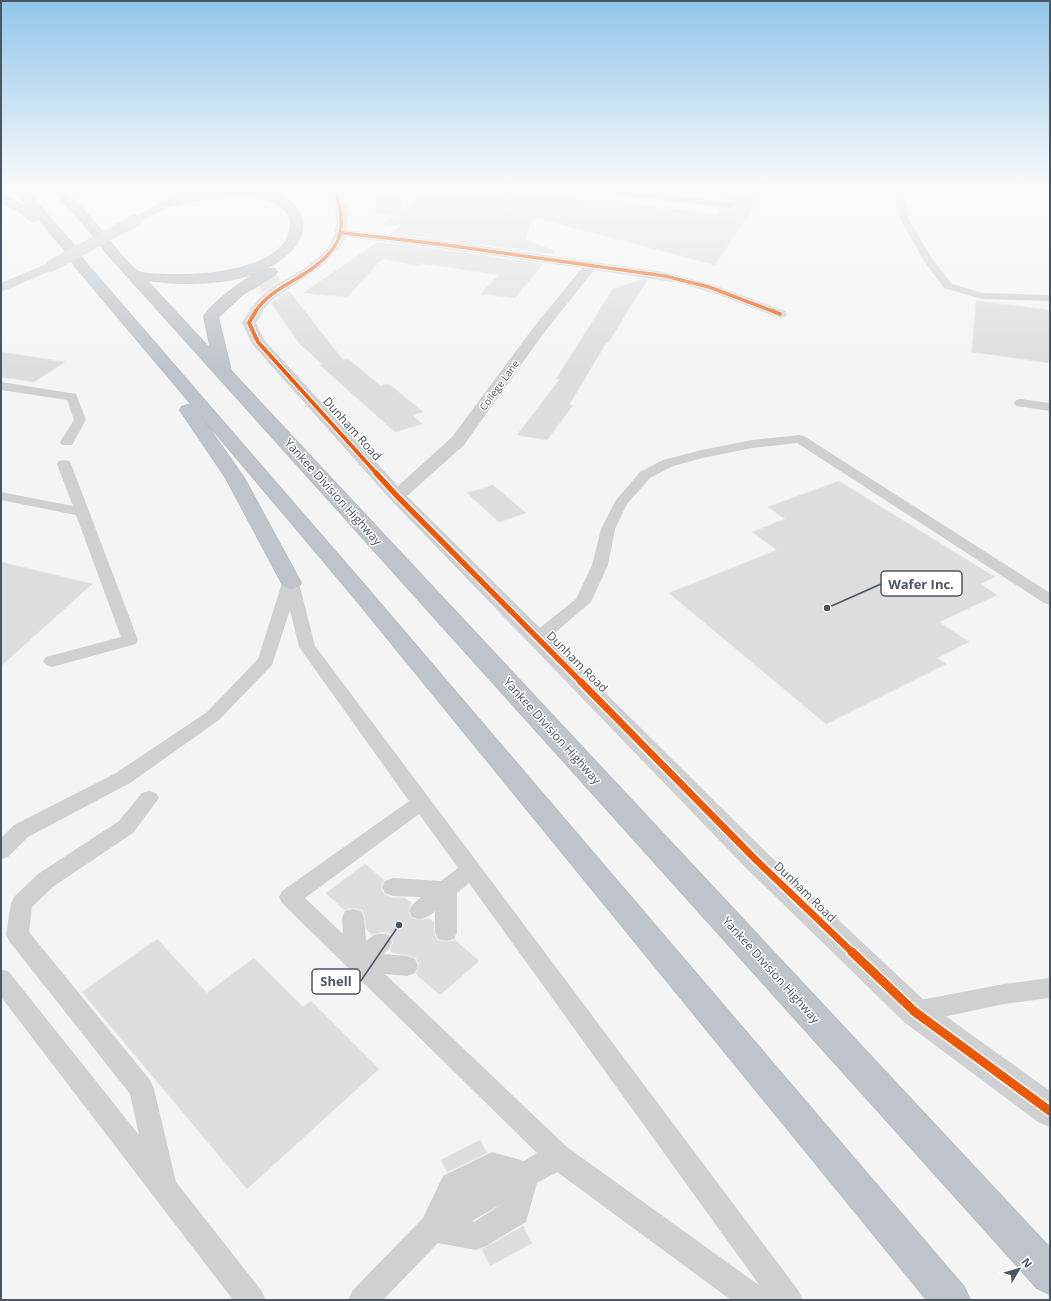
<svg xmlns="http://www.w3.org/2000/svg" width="1051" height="1301" font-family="'Open Sans',sans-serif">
<rect width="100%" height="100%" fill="#f4f4f4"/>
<path fill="#ddddde" stroke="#e5e6e7" d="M434 186H460L717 214 720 208 730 209 737 206 731 201 724 200 731 186H768L715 265 533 217 525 239 554 251 551 254 391 233 401 226 383 224 394 216 375 213 376 188 401 187V211Z
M378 242 439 249 543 264 515 298 481 294 498 275 421 263 418 265 382 259 347 297 303 293Z
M277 275 280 280 263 292 259 286Z
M643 279 647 280 608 343H606L569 405H573L547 440 517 435 560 379H556L613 289Z
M289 291 343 360 348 359 381 386 389 384 423 412 412 415 422 424 395 432 320 365H323L300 344 271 303Z
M976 301 1050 310V363L972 352Z
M1 352 65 362 34 382 1 377Z
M839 481 995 577 980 584 997 595 939 622 969 642 937 658 946 664 826 724 669 593 777 550 752 532 785 519 768 507Z
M493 485 526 513 499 522 467 493Z
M1 562 92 584 1 666Z
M365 864 384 880 381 888 384 894 393 898H405L411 903 408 912 412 918 422 920 428 918 434 922V932L437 940 446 942 455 940 479 961 440 995 416 974 419 965 416 958 407 955 393 953 390 950 393 943 390 934 382 932 372 935 366 929 365 918 362 910 353 908 344 910 326 893Z
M157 939 207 993 254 958 303 1007 311 1001 379 1069 247 1189 82 992Z
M480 1140 487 1153 447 1172 441 1160Z
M523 1226 532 1243 490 1266 482 1249Z"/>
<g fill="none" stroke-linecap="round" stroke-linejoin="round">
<defs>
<path id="highway" d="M11 186H22L72 243 84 261 367 588 964 1287 970 1300H927L353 596 197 411 244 478 301 583 298 587 291 589 284 587 226 478 180 410 182 407 188 405 193 406 75 266 63 248 39 219 34 221 30 220 18 210 1 202V195L30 209Z
M49 186H60C74 201 89 215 101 230 110 241 126 264 137 271 143 275 168 275 176 275 208 276 292 269 291 222 291 211 277 202 267 199 237 190 195 201 165 207L161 206 159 204 161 202C193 194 257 181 287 199 297 206 304 218 302 230 301 239 295 247 288 253 254 286 190 286 146 280L211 350 204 316C214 302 259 265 275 269L277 272 275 275 243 294 218 317 231 371 1050 1248V1294L1037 1288 104 250 93 234Z"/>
</defs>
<use href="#highway" stroke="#b9bec3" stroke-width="2"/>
<path fill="#ced0d2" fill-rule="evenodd" d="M893 186H901L909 220 933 260 952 284 983 293 1050 295V301L982 299 944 288 924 261 901 220Z
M1 382 76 394 86 420 72 445H62L60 442 74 420 67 400 1 390Z
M1020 399 1050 403V411L1016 406 1014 403 1016 400Z
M799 435 804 436 1050 593V605L1044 603 797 443 752 448 703 458 673 466 650 478 627 504 615 529 608 565 591 602 544 642 538 643 532 642 530 638 532 634 576 599 592 565 601 529 616 500 640 472 663 460 702 450 752 440Z
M64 460 69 461 71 464 138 640 136 644 52 667 46 665 43 661 46 657 121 637 76 515 1 500V492L73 506 57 464 59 461Z
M290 578 297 580 299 583 315 646 798 1290 803 1300H770L769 1298 770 1300H731L557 1172 537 1183 526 1222 486 1246 476 1250 438 1243 383 1300H348L353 1290 423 1218 443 1176 492 1152 524 1161 537 1153 282 903 279 897 282 891 409 801 299 647 290 610 272 665 219 720 130 783 28 837 8 857 1 859V838L14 825 116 773 207 712 258 659 282 583 284 580ZM419 814 458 868 441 881 393 878 385 881 382 887 385 893 393 896 421 897 412 905 409 911 412 917C422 921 427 918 435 911V932L438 939 446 941 454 939 457 932V893L469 883 760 1286 567 1147 385 974 407 976 415 973 418 966 415 959 407 956 383 954 389 949 392 942 389 935C379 932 374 934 366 941L364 918 361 911 353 909 345 911 342 918 343 934 305 898ZM505 1202 474 1222 472 1221Z
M149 791 156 793 159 798 133 833 54 886 32 907 29 932 150 1080 154 1089 176 1182 261 1290 266 1300H233L1 997V969L9 972 139 1135 130 1094 9 941 6 934 11 903 14 897 38 874 119 821 142 793Z
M1050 978V998L1004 1004 915 1023 907 1020 903 1012 907 1004 915 1001 1004 984Z"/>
<path fill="#ced0d2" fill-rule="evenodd" d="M329 186H339L348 214 347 230 439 240 665 272 714 285 785 311 787 314 785 317 780 318 719 295 679 283 594 270 543 334 464 445 407 496 766 852 926 1002 1050 1091V1127L1038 1122 904 1022 746 868 391 500 253 345 242 323C250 310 258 297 271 288 278 282 287 279 295 274 335 250 345 231 329 186ZM346 237 439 248 582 268 533 328 452 437 398 486 264 340 256 323 264 309 272 300 322 266 339 248Z
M558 186H592L730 202 736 205 730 208 563 189Z"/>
<path fill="#ced0d4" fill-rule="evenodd" d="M193 186H206L140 222H132L130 220 132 218Z
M51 262 55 263 57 266 55 269 1 292V283Z"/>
<use href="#highway" fill="#bec4c9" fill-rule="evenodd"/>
<path stroke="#ced0d4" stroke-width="12" d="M51 266 136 220"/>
<defs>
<path id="cycleway-far4" d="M343 233 439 244 665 276 709 287 775 312
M255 312C267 294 283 287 301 276 341 251 350 231 334 186"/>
<path id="cycleway-far3" d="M256 311 249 323 258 342 377 474
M773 311 780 314"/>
<path id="cycleway-far2" d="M376 473 397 496 582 683"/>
<path id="cycleway-far1" d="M581 682 756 860 853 953"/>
<path id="cycleway" d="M852 952 915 1012 1050 1111"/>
</defs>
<use href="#cycleway-far4" stroke="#fff" stroke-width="5"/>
<use href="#cycleway-far3" stroke="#fff" stroke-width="6"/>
<use href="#cycleway-far2" stroke="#fff" stroke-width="8"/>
<use href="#cycleway-far1" stroke="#fff" stroke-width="10"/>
<use href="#cycleway" stroke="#fff" stroke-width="12"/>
<use href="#cycleway-far4" stroke="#e8590c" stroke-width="3.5"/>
<use href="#cycleway-far3" stroke="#e8590c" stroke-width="4"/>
<use href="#cycleway-far2" stroke="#e8590c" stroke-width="5.5"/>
<use href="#cycleway-far1" stroke="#e8590c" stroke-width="7"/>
<use href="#cycleway" stroke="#e8590c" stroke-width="9"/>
</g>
<linearGradient id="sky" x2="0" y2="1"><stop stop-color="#91c6eb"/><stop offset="0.51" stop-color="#fafafa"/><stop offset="1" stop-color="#fafafa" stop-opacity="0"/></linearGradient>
<rect width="1051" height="368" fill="url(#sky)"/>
<g text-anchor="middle" stroke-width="3" stroke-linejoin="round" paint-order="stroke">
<g font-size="10" fill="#4a5661" stroke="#fff">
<text transform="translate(499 385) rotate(-54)" y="4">College Lane</text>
</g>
<g font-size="12" fill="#4a5661" stroke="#fff">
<text transform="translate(352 429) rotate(48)" y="4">Dunham Road</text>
<text transform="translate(333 492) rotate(48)" y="4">Yankee Division Highway</text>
<text transform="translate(577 662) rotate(45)" y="4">Dunham Road</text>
<text transform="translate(552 731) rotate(48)" y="4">Yankee Division Highway</text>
<text transform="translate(805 892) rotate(44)" y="4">Dunham Road</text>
<text transform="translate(771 970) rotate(48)" y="4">Yankee Division Highway</text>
</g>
</g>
<path fill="none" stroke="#4a5661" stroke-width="1.5" d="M827 608L881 584M399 925L360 982"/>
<g fill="#4a5661" stroke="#fff" stroke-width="1.5">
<circle cx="827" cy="608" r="4"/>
<circle cx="399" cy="925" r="4"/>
</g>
<g fill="#fff" stroke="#4a5661" stroke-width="1.5">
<rect x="881" y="571" width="81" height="25" rx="4"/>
<rect x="312" y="969" width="48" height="25" rx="4"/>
</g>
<g font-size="13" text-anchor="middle" font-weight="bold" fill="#4a5661">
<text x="921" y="589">Wafer Inc.</text>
<text x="336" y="986">Shell</text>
</g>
<rect width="1051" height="1301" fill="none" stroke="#4a5661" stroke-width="4"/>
<g transform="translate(1019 1269) rotate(52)" stroke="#ffffff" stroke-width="3" paint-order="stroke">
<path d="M0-3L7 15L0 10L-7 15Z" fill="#4a5661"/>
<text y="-6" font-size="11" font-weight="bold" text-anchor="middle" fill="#4a5661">N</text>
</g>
</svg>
